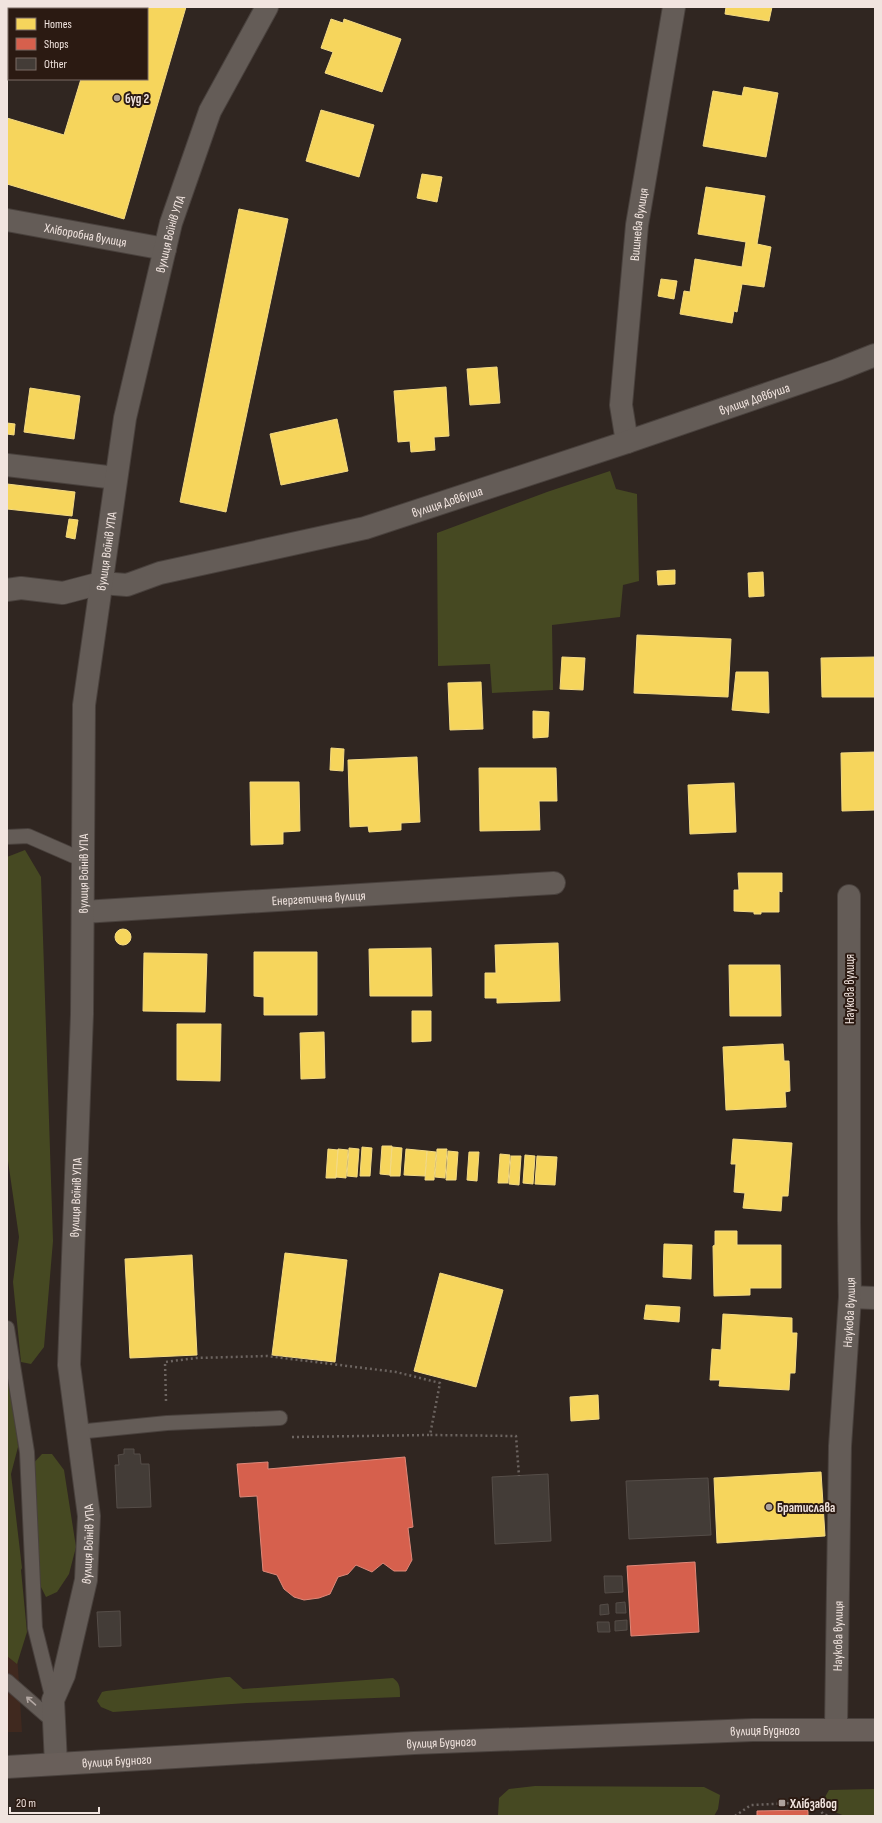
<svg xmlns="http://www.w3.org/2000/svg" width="882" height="1823" font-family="'Sofia Sans Condensed',sans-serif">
<rect width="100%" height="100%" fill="#302621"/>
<path fill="#40291f" d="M7 1494 22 1732H7Z"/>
<path fill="#464922" d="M610 471 616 489 637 494 639 581 623 585 620 617 552 625 553 690 492 693 490 664 438 666 437 533 547 492Z
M25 850 41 877 53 1241 44 1347 31 1364 21 1362 13 1282 19 1237 7 1154V857Z
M7 1368 14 1381 18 1447 11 1474 22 1568 21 1570 27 1632 17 1664 7 1656Z
M42 1454H52L64 1470 76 1547 69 1574 57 1592 46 1597 35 1575 28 1469Z
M226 1677H230L243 1689 393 1678C400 1683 400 1688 400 1697L247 1703 113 1712 101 1707 97 1701 102 1692 106 1691Z
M535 1786 704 1787 720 1795 718 1809 714 1816H502L498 1815 499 1798 509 1789Z
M875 1789V1816H845L832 1811 824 1799 829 1790Z"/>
<path fill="#f6d55c" stroke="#f4da83" d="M93 7H186L124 219 7 184V118L64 135 81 79H147V9H92Z
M726 7H772L769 21 725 14Z
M331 19 343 23 344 19 401 39 382 92 325 73 333 52 321 48Z
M744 87 778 93 766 157 703 146 713 91 742 96Z
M321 110 374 125 359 177 306 161Z
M422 174 442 177 437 202 417 198Z
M706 187 765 196 757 244 771 247 764 287 742 284 737 312 734 311 732 323 680 314 684 291 690 292 695 259 742 267 746 242 698 234Z
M239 209 288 219 226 512 180 502Z
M661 279 677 281 674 299 658 296Z
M497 367 500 403 470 405 467 369Z
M446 387 449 436 434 437 435 450 411 452 410 441 398 442 394 391Z
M30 388 80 396 74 439 24 432Z
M337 419 348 471 281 485 270 434Z
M7 423 15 424 14 435 7 434Z
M7 484 75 492 72 516 7 509Z
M69 519 78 520 75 539 66 537Z
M675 570V584L658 585 657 571Z
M763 572 764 596 749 597 748 573Z
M637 635 731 639 728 697 634 693Z
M562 657 585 658 583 690 560 689Z
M875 657V697H822L821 658Z
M736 672H768L769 713 732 710Z
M481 682 483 729 450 730 448 683Z
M533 711 549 712 548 737 533 738Z
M331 748 344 749 343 771 330 770Z
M875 752V810L842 811 841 753Z
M417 757 420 822 401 823V830L369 832 368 826 350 827 348 760Z
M479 768H556L557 801H539L540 830 480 831Z
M250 782H299L300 831 283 832V844L251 845Z
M734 783 736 832 690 834 688 785Z
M738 873H782V892L779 891V912H761V914H754V912L734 911V890H739Z
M115 937a8 8 0 1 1 16 0a8 8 0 1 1-16 0Z
M558 943 560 1001 497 1003V998H485V973H496L495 945Z
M431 948 432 996H370L369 949Z
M254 952H317V1015H264V997L254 996Z
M144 953 207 954 205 1012 143 1011Z
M729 965H780L781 1016H730Z
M412 1011H431V1041L412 1042Z
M177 1024H221L220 1081 177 1080Z
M324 1032 325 1078 301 1079 300 1033Z
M783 1044 784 1061H789L790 1091 785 1092 786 1107 726 1110 723 1047Z
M733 1139 792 1143 788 1196H782L781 1211 743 1208 745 1193 734 1192 736 1164H731Z
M382 1146H392L390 1175 380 1174Z
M362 1147 372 1148 370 1176H360Z
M392 1147 402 1148 400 1176H390Z
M349 1148 359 1149 357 1177 347 1176Z
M328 1149 338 1150 336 1178H326Z
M338 1149 348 1150 346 1178 336 1177Z
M406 1149 427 1151 425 1176 404 1175Z
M437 1149H447L445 1178 435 1177Z
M427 1151 436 1152 434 1180H425Z
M448 1151 458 1152 456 1180H446Z
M469 1152H479L477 1181 467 1180Z
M500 1154 510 1155 508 1183H498Z
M525 1155 535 1156 533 1184 523 1183Z
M511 1156H521L519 1185 509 1184Z
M537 1156 557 1157 555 1185 535 1184Z
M715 1231H737V1245H781V1288H750V1295L714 1296 713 1246 715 1245Z
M664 1244 692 1245 691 1279 663 1277Z
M285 1253 347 1260 335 1362 272 1355Z
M192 1255 197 1355 130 1358 125 1259Z
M440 1273 503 1290 476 1387 414 1371Z
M646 1305 680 1307 679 1322 644 1319Z
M723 1314 792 1318V1333H797L795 1373H790L789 1390 719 1386 720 1380H710L712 1349 721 1350Z
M598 1395 599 1419 571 1421 570 1397Z
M821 1472 825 1536 717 1543 714 1478Z"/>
<path fill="#d6604d" stroke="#de8879" d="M405 1457 413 1527 408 1528 412 1560 406 1571H394L383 1563 372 1572 356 1565 348 1574 338 1577 330 1594 319 1598 304 1600 294 1597 284 1589 277 1575 263 1571 257 1496 240 1497 237 1464 268 1462V1469Z
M695 1562 699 1632 631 1636 627 1566Z
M808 1810V1816H757V1811Z"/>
<path fill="#433c37" stroke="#554d48" d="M124 1449H134V1454H140L141 1464H149L151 1507 117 1508 115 1465H119L118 1455 124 1454Z
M548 1474 551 1541 495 1544 492 1477Z
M708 1478 711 1535 629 1539 626 1481Z
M604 1576H622L623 1592 605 1593Z
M625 1602 626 1613H616V1603Z
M608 1604 609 1614 600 1615V1605Z
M120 1611 121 1646 99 1647 97 1612Z
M627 1620V1630L615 1631V1621Z
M597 1622H609L610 1632H598Z"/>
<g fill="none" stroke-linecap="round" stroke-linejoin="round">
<defs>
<path id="service" d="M7 837 28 836 83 860
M7 1328 27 1452 35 1628 53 1700
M77 1432 167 1423 280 1418
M7 1681 54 1722"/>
<g id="minor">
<path d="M17 9V7"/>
<path id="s1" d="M7 220 165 249"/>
<path id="s2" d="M627 442 621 405 637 225 674 7"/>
<path d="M7 465 116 478"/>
<path id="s3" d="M7 590 21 588 63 593 101 583 127 585 160 573 365 528 627 442 837 370 875 355"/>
<path id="s4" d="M83 912 554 883"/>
<path d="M850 1297 875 1298"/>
<path id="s5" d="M836 1729 840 1446 850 1297 849 1221V896"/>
<path id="s6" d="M56 1764 53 1700 64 1675 86 1580 89 1516 69 1365 82 1014 84 705 125 418 171 223 210 111 267 7"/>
</g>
<g id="trunk">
<path id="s7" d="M7 1767 414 1743 753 1730H875"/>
</g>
</defs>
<use href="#service" stroke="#49413d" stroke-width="16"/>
<use href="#minor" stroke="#49413d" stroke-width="24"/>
<use href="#trunk" stroke="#49413d" stroke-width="24"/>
<path stroke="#6c6460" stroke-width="2.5" stroke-dasharray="2 3" stroke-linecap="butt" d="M166 1401 165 1362 196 1358 267 1356 396 1372 440 1383 430 1435 516 1436 519 1476
M292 1437 430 1435
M735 1816 751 1805 814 1802 823 1814 829 1816"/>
<use href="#service" stroke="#645c57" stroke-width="14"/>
<use href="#minor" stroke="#645c57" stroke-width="22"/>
<use href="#trunk" stroke="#695f5a" stroke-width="22"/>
</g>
<defs><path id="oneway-shaft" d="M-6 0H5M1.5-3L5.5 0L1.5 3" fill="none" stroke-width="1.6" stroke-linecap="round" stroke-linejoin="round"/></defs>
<use stroke="#b2a7a2" href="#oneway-shaft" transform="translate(31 1701) rotate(-139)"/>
<g fill="#ada29c" stroke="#2b1a12" stroke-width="1.5">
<circle cx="117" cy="98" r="4"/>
<circle cx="769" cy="1507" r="4"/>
<rect x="778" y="1799" width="8" height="8" rx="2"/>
</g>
<g text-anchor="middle" stroke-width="4" stroke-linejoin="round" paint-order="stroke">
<g font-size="13" font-weight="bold" fill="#f1e4df" stroke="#2b1a12" text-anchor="start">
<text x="125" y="103">буд 2</text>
<text x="777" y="1512">Братислава</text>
<text x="790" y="1808">Хлібзавод</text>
</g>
<g font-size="13" fill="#f1e4df" stroke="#2b1a12">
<text dy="5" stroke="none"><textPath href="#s2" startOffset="219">Вишнева вулиця</textPath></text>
<text dy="5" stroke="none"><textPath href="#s1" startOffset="80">Хліборобна вулиця</textPath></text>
<text dy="5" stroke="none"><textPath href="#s6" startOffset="1545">вулиця Воїнів УПА</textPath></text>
<text dy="5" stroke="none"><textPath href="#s3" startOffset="777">вулиця Довбуша</textPath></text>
<text dy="5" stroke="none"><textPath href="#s3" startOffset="453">вулиця Довбуша</textPath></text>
<text dy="5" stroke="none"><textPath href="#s6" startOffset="1221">вулиця Воїнів УПА</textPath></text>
<text dy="5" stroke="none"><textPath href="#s6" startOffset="897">вулиця Воїнів УПА</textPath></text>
<text dy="5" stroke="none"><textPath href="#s4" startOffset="236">Енергетична вулиця</textPath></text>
<text transform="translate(849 989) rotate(-90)" y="5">Наукова вулиця</text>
<text dy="5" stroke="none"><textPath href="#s6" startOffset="573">вулиця Воїнів УПА</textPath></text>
<text dy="5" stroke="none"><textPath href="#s5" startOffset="417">Наукова вулиця</textPath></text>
<text dy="5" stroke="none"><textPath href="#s6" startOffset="225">вулиця Воїнів УПА</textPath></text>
<text dy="5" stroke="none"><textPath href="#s5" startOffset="93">Наукова вулиця</textPath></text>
<text dy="5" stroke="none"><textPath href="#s7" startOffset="759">вулиця Будного</textPath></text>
<text dy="5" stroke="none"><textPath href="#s7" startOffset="435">вулиця Будного</textPath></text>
<text dy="5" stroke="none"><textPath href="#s7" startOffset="110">вулиця Будного</textPath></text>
</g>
</g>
<rect width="882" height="1823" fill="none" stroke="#f1e4df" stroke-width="16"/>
<rect x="8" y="8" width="140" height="72" fill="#2b1a12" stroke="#7a6b64"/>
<rect x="16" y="18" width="20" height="12" fill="#f6d55c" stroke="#7a6b64"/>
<text x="44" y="28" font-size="12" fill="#f1e4df">Homes</text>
<rect x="16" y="38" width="20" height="12" fill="#d6604d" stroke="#7a6b64"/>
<text x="44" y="48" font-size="12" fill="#f1e4df">Shops</text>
<rect x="16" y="58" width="20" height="12" fill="#433c37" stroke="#7a6b64"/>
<text x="44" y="68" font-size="12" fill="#f1e4df">Other</text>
<path d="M10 1807v6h89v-6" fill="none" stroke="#f1e4df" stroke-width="2"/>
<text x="16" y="1807" font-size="12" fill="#f1e4df" stroke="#2b1a12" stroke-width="3" paint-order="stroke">20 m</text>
</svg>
